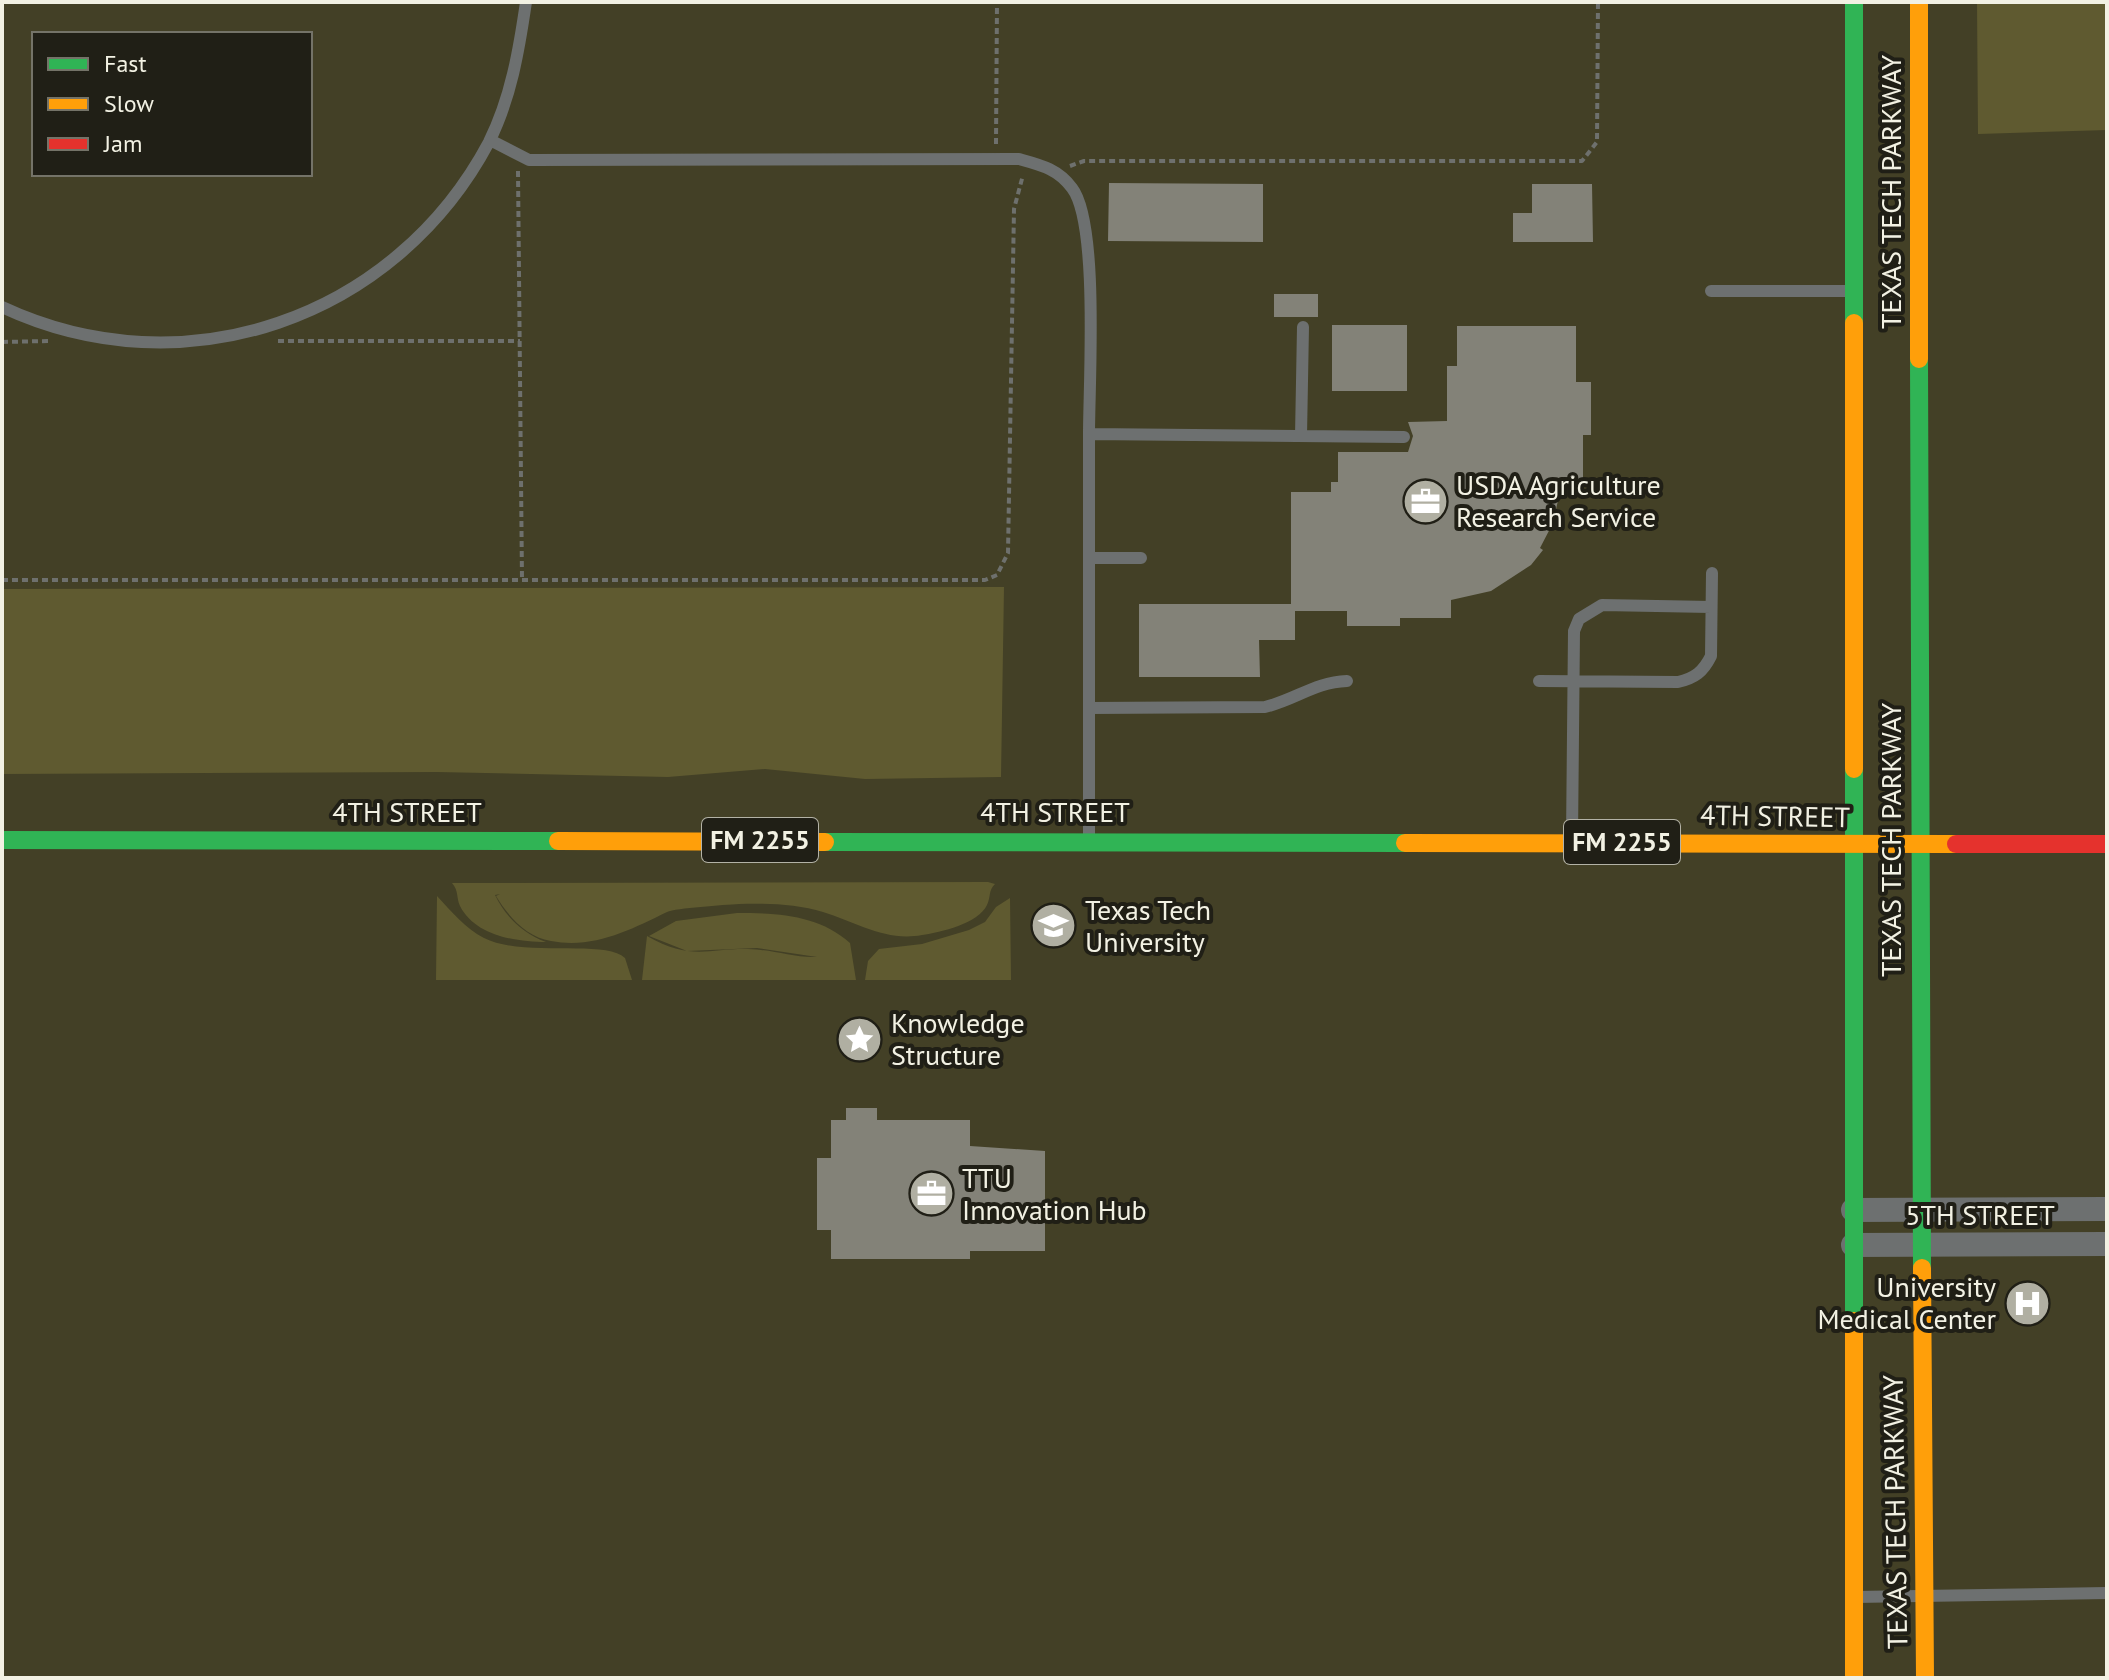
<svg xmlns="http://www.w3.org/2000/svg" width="2109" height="1680" font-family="'PT Sans',sans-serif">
<rect width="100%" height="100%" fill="#353529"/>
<path fill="#434026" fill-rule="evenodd" d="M2 2H2107V1678H2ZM34 34H310V174H34Z"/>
<path fill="#5f5a30" d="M1977 2H2107V130L1978 134Z
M1004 587 1001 777 865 779 765 769 668 777 437 772 2 774V589Z
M452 883 988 882 995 884C988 891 991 897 987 905 978 924 941 932 922 935 886 942 856 922 823 912 797 904 766 903 739 904 724 905 676 908 667 912 630 930 594 949 551 941 526 937 508 916 496 896L500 894 495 895C506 917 522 933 546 942 517 942 475 936 460 906 456 897 459 891 452 883Z
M437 896C451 911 466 929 484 938 523 958 605 939 625 958L632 980H436Z
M1010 898 1011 980H865L868 961 879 949 922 944 969 930 985 922 996 907Z
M737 913C778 913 819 915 850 943L856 980H642L647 936C695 964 713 945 761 950 780 952 798 958 817 957L757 948 687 951 649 936 676 921Z"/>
<path fill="#838278" d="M1109 183 1263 184V242L1108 241Z
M1532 184H1592L1593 242H1513V213H1532Z
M1274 294H1318V317H1274Z
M1332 325H1407V391H1332Z
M1457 326H1576V382H1591V435H1583V487H1561L1553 523 1540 548 1543 550 1531 565 1491 591 1451 600V618H1400V626H1347V611H1295V640H1259L1260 677H1139V604H1291V492H1331V482H1338V452H1408L1413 436 1408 422 1447 421V366H1457Z
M846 1108H877V1120H970V1146L1045 1151V1251H970V1259H831V1230H817V1158H831V1120H846Z"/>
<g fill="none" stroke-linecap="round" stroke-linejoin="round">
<path stroke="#6e706d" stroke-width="4" stroke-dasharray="6 4" stroke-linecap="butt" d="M996 144 997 2
M1070 166 1084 161H1582L1597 142 1598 2
M518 171 522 580
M278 341H520
M2 342 48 341
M2 580H985L997 575 1008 553 1014 209 1023 175"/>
<path stroke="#6d7070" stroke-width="12" d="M490 140 529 160 1019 159C1041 165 1058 169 1072 188 1099 223 1089 383 1089 434
M1711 291H1852
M2 307C184 392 395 319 489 142 511 98 519 50 526 2
M1301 436 1303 327
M1090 558H1141
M1539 681 1678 682C1695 678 1703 672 1711 656L1712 573
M1089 708 1265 707C1295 700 1315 682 1347 681
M1089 837V434L1404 437
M1572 838 1574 631 1579 619 1602 605 1711 607
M1854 1597 2107 1593"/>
<path stroke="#6d7070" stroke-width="24" d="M1853 1210 2107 1209
M1853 1245 2107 1244"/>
<path stroke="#30b455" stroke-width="18" d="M1854 2V323
M1919 359 1922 1268
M1854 769V1321
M2 840 558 841
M825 842 1405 843"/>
<path stroke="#ff9f0a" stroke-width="18" d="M1919 2V359
M1854 323V769
M558 841 825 842
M1405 843 1956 844
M1922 1268 1925 1678
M1854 1321V1678"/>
<path stroke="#e5322d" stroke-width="18" d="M1956 844H2107"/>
</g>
<defs>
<symbol id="office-disc" viewBox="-11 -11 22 22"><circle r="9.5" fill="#b0afa2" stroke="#201f16"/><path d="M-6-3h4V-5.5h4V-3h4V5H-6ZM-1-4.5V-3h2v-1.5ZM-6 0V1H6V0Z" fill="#fff"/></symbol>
<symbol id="university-disc" viewBox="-11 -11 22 22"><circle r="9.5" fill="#b0afa2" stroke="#201f16"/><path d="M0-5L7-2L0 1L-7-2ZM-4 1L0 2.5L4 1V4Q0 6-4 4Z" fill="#fff"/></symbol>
<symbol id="sight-disc" viewBox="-11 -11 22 22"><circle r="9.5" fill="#b0afa2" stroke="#201f16"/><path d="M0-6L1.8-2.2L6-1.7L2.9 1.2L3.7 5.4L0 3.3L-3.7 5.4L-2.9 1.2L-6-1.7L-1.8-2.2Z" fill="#fff"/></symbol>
<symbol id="hospital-disc" viewBox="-11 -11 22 22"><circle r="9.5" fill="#b0afa2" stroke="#201f16"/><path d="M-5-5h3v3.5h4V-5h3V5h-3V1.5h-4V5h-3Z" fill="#fff"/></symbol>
</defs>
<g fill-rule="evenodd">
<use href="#office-disc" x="1400" y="476" width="51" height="51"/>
<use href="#university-disc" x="1028" y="900" width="51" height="51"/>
<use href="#sight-disc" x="834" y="1014" width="51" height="51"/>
<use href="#office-disc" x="906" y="1168" width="51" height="51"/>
<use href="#hospital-disc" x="2002" y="1278" width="51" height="51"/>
</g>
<g text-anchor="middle" stroke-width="8" stroke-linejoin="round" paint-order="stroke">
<g fill="#201f16" stroke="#b3b2a6" stroke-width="2">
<rect x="702" y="818" width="116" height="44" rx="6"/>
<rect x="1564" y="820" width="116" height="44" rx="6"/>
</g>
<g font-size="26" font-weight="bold" fill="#f2f1e3">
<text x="760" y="849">FM 2255</text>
<text x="1622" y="851">FM 2255</text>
</g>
<g font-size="28" fill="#f2f1e3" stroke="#201f16">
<text transform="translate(1891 192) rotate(-90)" y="10">TEXAS TECH PARKWAY</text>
<text x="407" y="822">4TH STREET</text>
<text x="1055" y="822">4TH STREET</text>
<text transform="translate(1775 816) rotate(1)" y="10">4TH STREET</text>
<text transform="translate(1891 840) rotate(-90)" y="10">TEXAS TECH PARKWAY</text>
<text x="1980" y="1225">5TH STREET</text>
<text transform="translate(1895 1512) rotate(-91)" y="10">TEXAS TECH PARKWAY</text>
</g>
<g font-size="28" fill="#f2f1e3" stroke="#201f16" text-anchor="start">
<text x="1456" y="495">USDA Agriculture<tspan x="1456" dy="32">Research Service</tspan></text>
<text x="1085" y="920">Texas Tech<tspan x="1085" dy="32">University</tspan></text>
<text x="891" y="1033">Knowledge<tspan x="891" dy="32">Structure</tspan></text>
<text x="962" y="1188">TTU<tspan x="962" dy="32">Innovation Hub</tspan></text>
<text x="1996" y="1297" text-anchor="end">University<tspan x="1996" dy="32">Medical Center</tspan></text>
</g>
</g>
<rect width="2109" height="1680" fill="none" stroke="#f2f1e3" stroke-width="8"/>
<rect x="32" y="32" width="280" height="144" fill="#201f16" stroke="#747368" stroke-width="2"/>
<rect x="48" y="58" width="40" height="12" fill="#30b455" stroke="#747368" stroke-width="2"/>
<text x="104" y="72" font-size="24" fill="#f2f1e3">Fast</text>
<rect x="48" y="98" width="40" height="12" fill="#ff9f0a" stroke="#747368" stroke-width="2"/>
<text x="104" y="112" font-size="24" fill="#f2f1e3">Slow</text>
<rect x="48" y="138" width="40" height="12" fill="#e5322d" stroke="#747368" stroke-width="2"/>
<text x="104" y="152" font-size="24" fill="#f2f1e3">Jam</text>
</svg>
